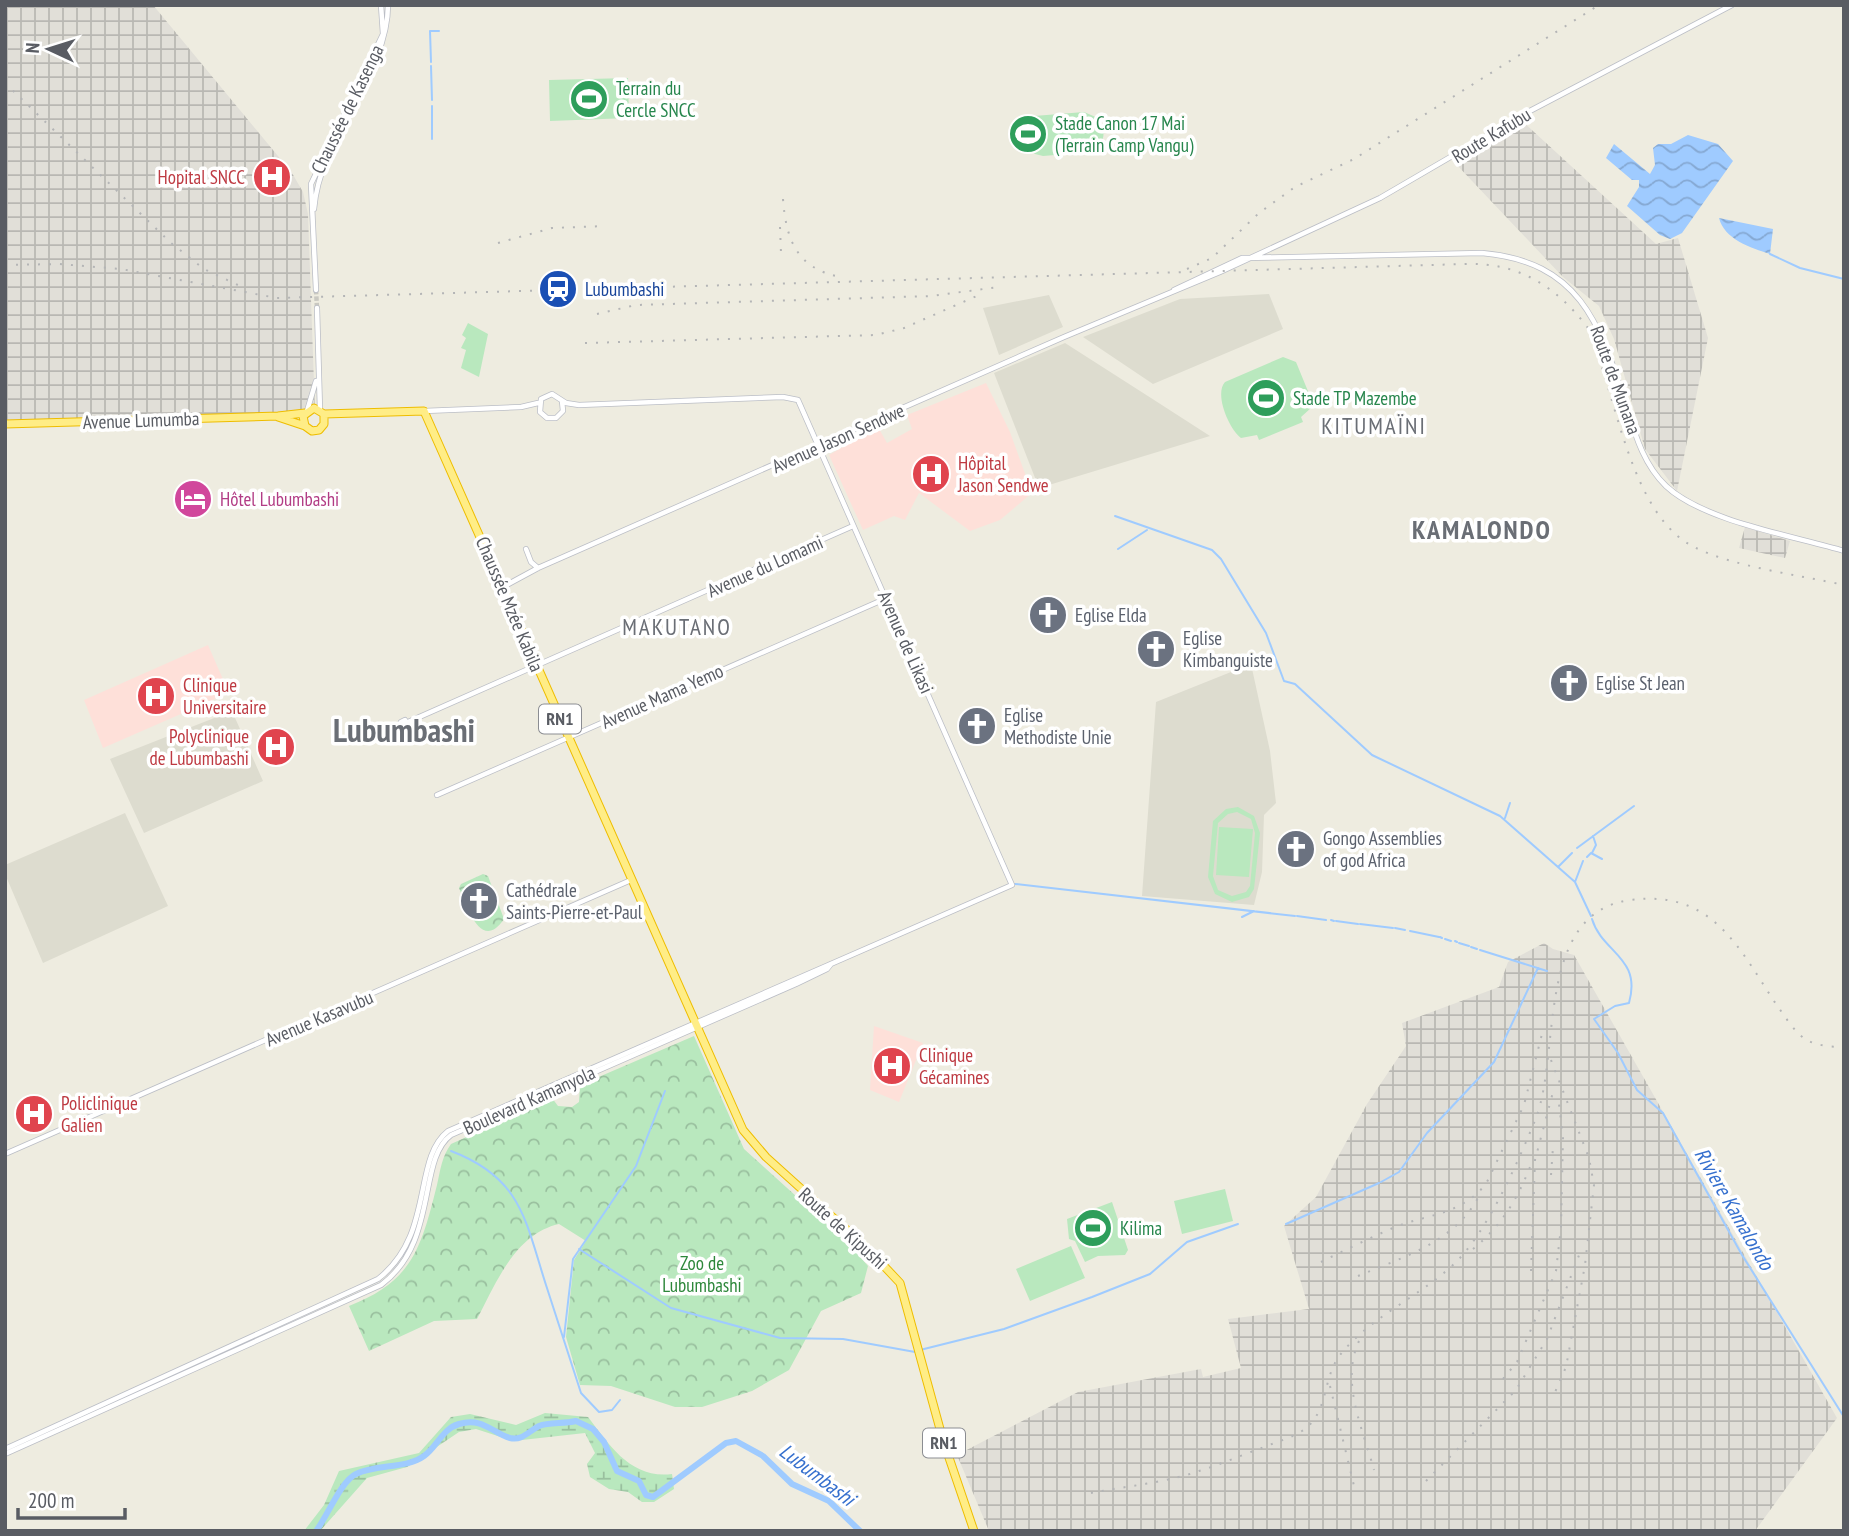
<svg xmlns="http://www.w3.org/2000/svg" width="1849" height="1536" font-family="'PT Sans Narrow',sans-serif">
<defs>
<pattern id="industrial-grid" width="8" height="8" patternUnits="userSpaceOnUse" patternTransform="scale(1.75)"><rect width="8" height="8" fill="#e1dfd8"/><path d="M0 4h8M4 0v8" fill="none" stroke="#b9b8b3"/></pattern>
<pattern id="wetland-marsh" width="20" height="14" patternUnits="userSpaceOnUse" patternTransform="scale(1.75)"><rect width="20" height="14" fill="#b9e8be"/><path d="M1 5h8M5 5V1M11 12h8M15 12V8" fill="none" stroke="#99bf9e"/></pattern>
<pattern id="park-crowns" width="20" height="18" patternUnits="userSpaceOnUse" patternTransform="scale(1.75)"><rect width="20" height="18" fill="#b9e8be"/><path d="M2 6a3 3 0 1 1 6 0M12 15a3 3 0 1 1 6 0" fill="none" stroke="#99bf9e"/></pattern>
<pattern id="water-waves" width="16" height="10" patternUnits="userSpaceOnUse" patternTransform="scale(1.75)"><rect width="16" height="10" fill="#9fcbff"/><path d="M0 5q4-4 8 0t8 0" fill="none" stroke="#85a8d2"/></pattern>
</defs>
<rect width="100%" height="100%" fill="#eeece0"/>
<path fill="url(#industrial-grid)" d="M5 5H153L292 173 303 192 308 214 315 412 5 421Z
M1521 120 1656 244 1678 238 1708 338 1677 491 1645 449 1614 339 1599 306 1563 277 1455 163Z
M1745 527 1790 541 1785 558 1739 548Z
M1544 943 1553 949 1574 955 1837 1418 1755 1531H989L957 1455 1078 1392 1201 1369 1203 1377 1241 1368 1228 1319 1309 1309 1284 1226 1316 1197 1367 1104 1406 1046 1402 1023 1499 987 1508 962Z"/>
<path fill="#dddccf" d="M1269 294 1283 329 1153 384 1083 337 1180 299Z
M1049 295 1063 327 999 355 983 308Z
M1065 343 1151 398 1210 436 1039 488 994 373Z
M1251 664 1270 751 1276 803 1264 815 1262 872 1254 905 1142 896 1156 702Z
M232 711 263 781 144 833 110 759Z
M125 813 168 906 43 963 5 874V865Z"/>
<path fill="#fee0d9" d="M986 383 1010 432 1032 493 1000 520 970 531 919 493 905 520 894 516 863 530 829 455 878 427 887 443 912 429 907 415Z
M208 645 229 693 103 748 84 700Z
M874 1026 923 1043 899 1102 870 1090Z"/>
<path fill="#b9e8be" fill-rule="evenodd" d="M628 78 629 118 550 121 549 80Z
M1084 112 1098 118C1107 132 1105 143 1092 152L1043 156 1035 154 1023 143V127L1034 116Z
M468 323 488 334 479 377 461 368 466 350 461 348 466 338 462 335Z
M1283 357 1296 362 1312 401 1311 408 1301 417 1303 422 1259 440 1257 435 1241 438C1229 429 1214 394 1225 382Z
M1238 807 1254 816 1260 833 1254 889 1249 897 1232 902 1215 894 1208 877 1213 821 1226 809ZM1237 812 1251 819 1255 833 1250 886 1246 892 1232 896 1218 890 1213 876 1218 823 1228 814Z
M1219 827 1253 829 1249 877 1216 875Z
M1225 1189 1233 1221 1182 1234 1174 1201Z
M1112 1202 1128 1250 1125 1255 1098 1256 1085 1262 1075 1241 1069 1239 1067 1219Z
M1071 1246 1085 1278 1030 1301 1016 1269Z"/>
<path fill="url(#wetland-marsh)" d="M545 1413 588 1417C610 1446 631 1479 672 1474L674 1489 654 1502H642L628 1492 609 1489 590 1477 587 1464 595 1453 585 1433 513 1441 476 1429 459 1432 407 1467 367 1478 320 1531H304L324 1505 339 1471 419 1453 451 1417 470 1414 516 1425Z"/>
<path fill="url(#park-crowns)" d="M483 874 488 876 504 919C481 953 467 906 459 888L461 884Z
M694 1036 744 1149 850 1245 868 1266 861 1293 821 1311 789 1370 752 1391 702 1407H675L611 1386 580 1385 566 1337 574 1260 586 1241 559 1224C515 1234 496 1283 477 1319L434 1321 369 1351 349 1306C413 1281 421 1248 437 1185 440 1171 442 1156 451 1144L552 1098 558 1106 572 1107 579 1102 580 1085Z"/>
<path fill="url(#water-waves)" d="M1688 135 1718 144 1733 161 1682 233 1670 239 1660 235 1627 206 1639 187V180H1632L1606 158 1614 144 1650 174 1655 165 1653 148 1658 144H1671Z
M1719 218 1773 229 1770 254C1751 248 1724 239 1719 218Z"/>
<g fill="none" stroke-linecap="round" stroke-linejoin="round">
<path stroke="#9fcbff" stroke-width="2" d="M431 62 430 31H439
M431 66 432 100
M432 106V139
M1770 254 1800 268 1844 279
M1115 516 1212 550 1221 559 1266 633 1284 681 1295 684 1372 755 1500 816 1575 882
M1118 549 1147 530
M1505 818 1510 803
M1577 848 1634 806
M1592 853 1596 845 1593 836
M1587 857 1591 853 1602 859
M1583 861 1575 882 1591 916
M1558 867 1572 853
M1015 884 1295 916
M1297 916 1326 920
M1242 917 1254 911
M1592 919C1602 953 1642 957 1629 1003L1615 1006 1594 1019 1618 1053 1637 1090 1663 1113 1742 1255 1844 1417
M1331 920 1334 921
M1336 921 1358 924
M1360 924 1393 928
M1395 928 1405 930
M1410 931 1439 937
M1440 937 1442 938
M1445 939 1451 941
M1455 941 1457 942
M1459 943 1469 946
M1471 947 1477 949
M1480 950 1547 971
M451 1151C522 1178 525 1220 546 1285 558 1321 569 1357 581 1393L599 1412 612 1410 620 1400
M1381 1182 1399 1172 1427 1133 1494 1062 1538 968
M1286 1224 1379 1183
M579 1249 671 1308 780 1338 843 1339 915 1352
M564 1337 573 1259 636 1166 665 1091
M920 1350 1004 1329 1092 1297 1150 1274 1187 1242 1238 1224"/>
<path stroke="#9fcbff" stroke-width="6" d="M316 1531C327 1517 341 1481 356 1474 376 1464 406 1469 424 1456 437 1447 442 1429 459 1424 483 1417 492 1433 510 1438 522 1441 529 1431 539 1426 549 1422 564 1424 576 1421L593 1429 604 1442 617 1471 639 1481 646 1495 653 1497 726 1443 736 1441 763 1456 792 1484 829 1501 860 1531"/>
<path stroke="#c9c8c1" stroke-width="4.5" stroke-dasharray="4.5 2" stroke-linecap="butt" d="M316 290 317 308"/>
<defs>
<path id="secondary" d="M314 209C320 135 388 74 388 5
M316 290 311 184 383 34 381 5
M1174 290 1242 258 1482 253C1584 262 1601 329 1628 411 1636 438 1645 466 1666 486 1703 521 1794 536 1844 551
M317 308 320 410
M307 411 316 381
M424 411 521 407 538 403
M526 549 531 562 538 568
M503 587 538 568 1064 337 1220 272 1380 198 1526 113 1732 5
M405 720 407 724 403 726 401 722Z
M408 722 853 526
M437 795 887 598
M5 1154 631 880
M5 1449 378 1279C435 1235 412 1159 448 1131L1012 885 798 400 783 397 579 405 566 403 552 394 541 399 540 412 547 418H556L563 411 562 401
M5 1454 381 1285C439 1242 417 1160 451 1135L796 984 827 969 831 964"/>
<path id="highway" d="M324 414V424L319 430 312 431 305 426 303 416 314 408 324 414 424 411 743 1130 766 1157 868 1249 900 1283 943 1440 974 1531
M278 417 305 426
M5 424 278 416 305 413"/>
</defs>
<use href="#secondary" stroke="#bbbec6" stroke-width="6"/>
<use href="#highway" stroke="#eebd00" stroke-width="9"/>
<use href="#secondary" stroke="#fff" stroke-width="4.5"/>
<use href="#highway" stroke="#ffed86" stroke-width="7"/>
<path stroke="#b4b5b6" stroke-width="2" stroke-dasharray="2 9" stroke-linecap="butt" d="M5 83 171 243 204 269 242 287
M783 199C786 240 797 269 841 277
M780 227 781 253
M498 243 552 228 605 226
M5 265 59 264 121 269 277 298 1465 264C1518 262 1556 286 1588 328 1616 392 1629 514 1694 547 1734 567 1799 575 1844 585
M1187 269 1212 258 1259 213 1295 187 1354 159 1599 5
M597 314 636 305 932 296 998 287
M585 343 876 335 904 328 979 295
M1551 1060 1589 1158 1594 1185 1585 1265 1566 1367 1552 1399
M1551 1175 1553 1147
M1473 1249C1501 1226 1517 1200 1530 1167
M1321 1262C1345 1250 1370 1238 1395 1227 1429 1214 1460 1215 1486 1184L1524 1105 1542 1034
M1531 1271 1535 1160 1553 1092
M1358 1276C1403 1257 1453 1243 1478 1198
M1359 1341C1340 1382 1363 1429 1374 1470
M1503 1379 1517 1362 1556 1271 1561 1227 1563 1137 1558 1096
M1330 1386 1355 1490
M1426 1481 1516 1390 1547 1339 1581 1250
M1091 1493C1126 1486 1165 1483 1199 1471 1219 1465 1239 1456 1259 1449 1273 1443 1289 1439 1302 1431 1329 1414 1322 1378 1340 1355 1370 1317 1419 1297 1454 1264 1487 1233 1519 1160 1536 1118 1561 1052 1535 913 1630 900 1714 889 1739 949 1778 1007 1787 1019 1796 1035 1809 1041 1819 1046 1833 1047 1844 1047"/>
</g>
<defs>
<symbol id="stadium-disc" viewBox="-11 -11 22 22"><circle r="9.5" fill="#2e9e5b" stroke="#fff"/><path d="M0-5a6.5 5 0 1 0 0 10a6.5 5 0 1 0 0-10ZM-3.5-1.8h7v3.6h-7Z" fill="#fff"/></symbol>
<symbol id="hospital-disc" viewBox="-11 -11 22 22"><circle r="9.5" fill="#e0444e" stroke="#fff"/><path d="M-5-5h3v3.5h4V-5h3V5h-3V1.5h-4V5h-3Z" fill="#fff"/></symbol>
<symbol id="station-disc" viewBox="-11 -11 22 22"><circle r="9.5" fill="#1a4fb4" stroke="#fff"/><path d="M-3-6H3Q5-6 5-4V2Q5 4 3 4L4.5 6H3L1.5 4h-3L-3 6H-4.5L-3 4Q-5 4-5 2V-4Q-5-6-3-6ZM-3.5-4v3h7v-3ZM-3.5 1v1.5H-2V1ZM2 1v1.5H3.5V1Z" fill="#fff"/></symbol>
<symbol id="hotel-disc" viewBox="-11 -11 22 22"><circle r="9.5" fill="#d1479c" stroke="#fff"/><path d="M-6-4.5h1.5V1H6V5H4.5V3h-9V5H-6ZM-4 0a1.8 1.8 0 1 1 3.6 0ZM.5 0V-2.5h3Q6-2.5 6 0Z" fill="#fff"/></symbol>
<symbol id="church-disc" viewBox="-11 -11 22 22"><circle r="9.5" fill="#6b7280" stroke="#fff"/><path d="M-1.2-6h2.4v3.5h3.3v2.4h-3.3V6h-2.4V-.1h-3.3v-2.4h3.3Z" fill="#fff"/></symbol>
</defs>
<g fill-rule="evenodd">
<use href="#stadium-disc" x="567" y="77" width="44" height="44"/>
<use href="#stadium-disc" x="1006" y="112" width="44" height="44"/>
<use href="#hospital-disc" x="250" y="155" width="44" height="44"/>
<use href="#station-disc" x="536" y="267" width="44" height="44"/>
<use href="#stadium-disc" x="1244" y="376" width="44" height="44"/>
<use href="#hospital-disc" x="909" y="452" width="44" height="44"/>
<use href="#hotel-disc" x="171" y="477" width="44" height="44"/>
<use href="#church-disc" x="1026" y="593" width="44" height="44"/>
<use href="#church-disc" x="1134" y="627" width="44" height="44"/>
<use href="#church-disc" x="1547" y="661" width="44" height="44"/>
<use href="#hospital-disc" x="134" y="674" width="44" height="44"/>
<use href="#church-disc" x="955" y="704" width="44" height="44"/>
<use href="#hospital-disc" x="254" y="725" width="44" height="44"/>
<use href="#church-disc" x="1274" y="827" width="44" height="44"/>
<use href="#church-disc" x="457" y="879" width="44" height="44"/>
<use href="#hospital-disc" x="870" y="1044" width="44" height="44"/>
<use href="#hospital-disc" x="12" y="1092" width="44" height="44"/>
<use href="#stadium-disc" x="1071" y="1206" width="44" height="44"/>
</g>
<g text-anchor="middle" stroke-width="7" stroke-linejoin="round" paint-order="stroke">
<g fill="#fff" stroke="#8b8d92" stroke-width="2">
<rect x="539" y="704.5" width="42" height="29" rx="5"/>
<rect x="923" y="1428.5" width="42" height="29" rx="5"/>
</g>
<g font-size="18" font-weight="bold" fill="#595c63">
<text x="560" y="725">RN1</text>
<text x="944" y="1449">RN1</text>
</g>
<g font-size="19" fill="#27864d" stroke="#fff" text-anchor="start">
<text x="616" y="95">Terrain du<tspan x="616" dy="22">Cercle SNCC</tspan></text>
<text x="1055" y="130">Stade Canon 17 Mai<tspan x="1055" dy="22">(Terrain Camp Vangu)</tspan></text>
<text x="1293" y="405">Stade TP Mazembe</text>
<text x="1120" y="1235">Kilima</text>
</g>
<g font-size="19" fill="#595c63" stroke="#fff">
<text transform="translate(347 109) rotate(-64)" y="7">Chaussée de Kasenga</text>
<text transform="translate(1491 135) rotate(-31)" y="7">Route Kafubu</text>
<text transform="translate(1616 380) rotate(70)" y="7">Route de Munana</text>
<text transform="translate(141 420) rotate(-2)" y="7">Avenue Lumumba</text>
<text transform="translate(838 438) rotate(-24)" y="7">Avenue Jason Sendwe</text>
<text transform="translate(765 566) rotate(-24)" y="7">Avenue du Lomami</text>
<text transform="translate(510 604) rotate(67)" y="7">Chaussée Mzée Kabila</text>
<text transform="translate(906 642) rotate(66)" y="7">Avenue de Likasi</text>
<text transform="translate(662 696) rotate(-24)" y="7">Avenue Mama Yemo</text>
<text transform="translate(319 1018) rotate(-23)" y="7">Avenue Kasavubu</text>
<text transform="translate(529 1100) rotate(-24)" y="7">Boulevard Kamanyola</text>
<text transform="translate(843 1228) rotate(42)" y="7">Route de Kipushi</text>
</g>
<g font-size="19" fill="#be3a42" stroke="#fff" text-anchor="start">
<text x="245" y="184" text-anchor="end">Hopital SNCC</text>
<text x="958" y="470">Hôpital<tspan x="958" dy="22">Jason Sendwe</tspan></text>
<text x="183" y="692">Clinique<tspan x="183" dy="22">Universitaire</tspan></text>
<text x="249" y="743" text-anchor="end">Polyclinique<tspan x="249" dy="22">de Lubumbashi</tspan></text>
<text x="919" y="1062">Clinique<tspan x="919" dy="22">Gécamines</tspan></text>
<text x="61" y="1110">Policlinique<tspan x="61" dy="22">Galien</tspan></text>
</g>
<g font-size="19" fill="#164399" stroke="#fff" text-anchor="start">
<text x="585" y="296">Lubumbashi</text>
</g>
<g font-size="19" fill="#b23c85" stroke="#fff" text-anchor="start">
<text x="220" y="506">Hôtel Lubumbashi</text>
</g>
<g font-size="19" fill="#5b616d" stroke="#fff" text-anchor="start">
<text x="1075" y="622">Eglise Elda</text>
<text x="1183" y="645">Eglise<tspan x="1183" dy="22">Kimbanguiste</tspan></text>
<text x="1596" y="690">Eglise St Jean</text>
<text x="1004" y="722">Eglise<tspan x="1004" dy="22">Methodiste Unie</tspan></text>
<text x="1323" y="845">Gongo Assemblies<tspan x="1323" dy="22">of god Africa</tspan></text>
<text x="506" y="897">Cathédrale<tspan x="506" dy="22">Saints-Pierre-et-Paul</tspan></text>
</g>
<g font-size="19" fill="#2d873a" stroke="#fff">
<text x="702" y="1270">Zoo de<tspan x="702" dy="22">Lubumbashi</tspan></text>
</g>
<g font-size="21" font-style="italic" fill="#3670ce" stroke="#fff">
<text transform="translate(1734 1209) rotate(60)" y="7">Riviere Kamalondo</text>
<text transform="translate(817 1475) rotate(37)" y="7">Lubumbashi</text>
</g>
<g font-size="23" letter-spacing="2" fill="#6a6e75" stroke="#fff">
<text x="1374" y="434">KITUMAÏNI</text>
<text x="677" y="635">MAKUTANO</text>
</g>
<g font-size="26" font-weight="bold" letter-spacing="2" fill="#6a6e75" stroke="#fff">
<text x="1482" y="539">KAMALONDO</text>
</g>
<g font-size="33" font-weight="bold" fill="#6a6e75" stroke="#fff">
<text x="404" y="742">Lubumbashi</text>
</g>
</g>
<rect width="1849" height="1536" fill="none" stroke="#595c63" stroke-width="14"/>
<g transform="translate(49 49) rotate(274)" stroke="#ffffff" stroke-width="5" paint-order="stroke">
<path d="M0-5L12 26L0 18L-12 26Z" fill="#595c63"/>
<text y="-10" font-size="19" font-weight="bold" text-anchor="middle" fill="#595c63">N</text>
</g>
<path d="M18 1508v10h107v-10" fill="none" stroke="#595c63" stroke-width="3.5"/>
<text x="28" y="1508" font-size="21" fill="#595c63" stroke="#ffffff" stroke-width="5" paint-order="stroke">200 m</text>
</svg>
